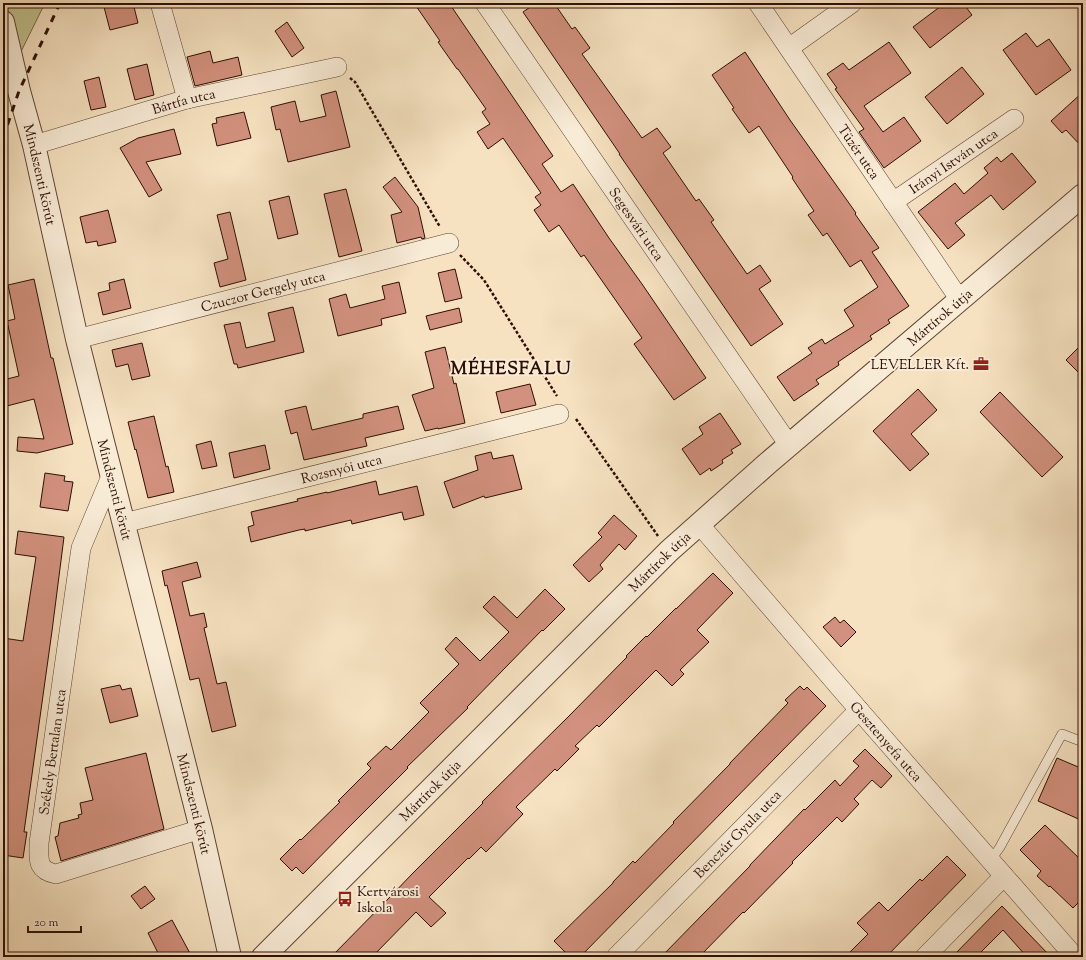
<svg xmlns="http://www.w3.org/2000/svg" width="1086" height="960" font-family="'Sorts Mill Goudy',serif">
<rect width="100%" height="100%" fill="#f6e2c1"/>
<filter id="stains"><feTurbulence type="fractalNoise" baseFrequency=".005" numOctaves="4"/><feColorMatrix values="0 0 0 0 .2 0 0 0 0 .09 0 0 0 0 .02 0 0 0 .5 -.17"/></filter>
<radialGradient id="worn" r=".72"><stop offset=".6" stop-color="#630" stop-opacity="0"/><stop offset="1" stop-color="#630" stop-opacity=".3"/></radialGradient>
<path fill="#c2c28e" stroke="#786849" d="M3 3H45L3 88Z"/>
<path fill="#d2917e" stroke="#2e0e04" d="M121 3H133L138 23 110 30 104 7Z
M414 3H449L553 156 542 164 561 192 573 184 609 238 642 284 706 378 674 400 634 344 642 338 584 255 581 257 559 225 549 232 534 210 541 205 535 197 541 193 503 138 488 149 477 132 490 124 482 112 486 109 458 69H457L438 42 440 41Z
M536 3H554L572 29 575 27 590 48 582 54 642 138 657 128 671 147 663 153 696 201 699 199 714 220 711 222 747 274 760 265 771 281 759 289 783 324 751 346 619 154H620L523 12Z
M945 3H963L972 15 930 48 913 27Z
M287 22 304 48 292 57 275 31Z
M1026 33 1037 47 1049 39 1071 70 1036 95 1003 50Z
M889 42 911 73 864 106 883 132 904 117 921 141 884 168 859 132 864 129 835 89 837 88 827 74 843 63 849 70Z
M210 51 213 63 238 57 242 75 195 86 187 57Z
M745 52 790 120 856 213 855 214 879 248 872 252 909 306 888 320 890 323 870 336 872 339 838 362 839 365 816 380 819 384 794 401 777 377 812 353 808 348 822 339 825 344 854 326 844 310 878 287 861 260 850 267 827 233 823 236 808 215 814 211 792 178 793 177 759 126 749 133 732 109 734 108 712 75Z
M147 64 154 95 135 100 127 69Z
M962 67 984 94 947 124 925 97Z
M99 77 106 107 91 110 84 81Z
M336 91 350 147 288 162 280 129 276 130 271 107 295 101 300 122 326 116 321 95Z
M1083 92V148L1066 130 1062 133 1051 121Z
M244 112 251 138 217 146 212 124 217 123 216 118Z
M174 129 181 154 146 162 162 190 149 197 120 148 138 138Z
M1012 153 1036 182 1003 210 991 195 955 223 965 235 948 249 918 212 955 183 964 194 988 173 984 168 997 157 1001 162Z
M395 177 418 207 425 238 422 239 421 237 397 243 391 215 402 212 383 187Z
M346 189 362 251 339 257 324 194Z
M289 196 298 234 278 239 269 201Z
M108 210 116 242 98 246 97 241 86 243 80 217Z
M230 212 246 280 220 287 214 263 228 259 217 215Z
M455 269 462 298 445 302 438 273Z
M34 279 51 358H53L73 444 37 453 17 451 18 437 44 439 34 399 3 407V380L19 376 7 321 15 319 8 285Z
M124 279 131 308 103 315 98 293 110 290 109 283Z
M399 282 406 313 381 319 382 325 338 336 329 299 346 294 350 308 385 299 382 286Z
M293 307 304 352 238 368 237 364H234L224 325 240 322 246 348 275 341 268 313Z
M459 308 462 322 430 330 426 316Z
M142 343 150 376 132 380 128 364 116 367 112 350Z
M1083 343V377L1066 360Z
M445 347 454 384 456 383 465 423 438 429V428L425 431 412 395 434 388 425 352Z
M530 384 536 405 501 413 496 392Z
M918 389 937 410 911 434 929 454 910 471 873 431Z
M1000 392 1063 457 1042 477 980 412Z
M306 406 312 430 363 418V414L398 406 404 429 365 438 367 446 304 460 297 432 291 434 285 411Z
M720 413 741 444 731 450 733 453 722 460 723 463 711 471 710 468 700 475 682 449 703 434 699 427Z
M154 416 166 467 168 466 174 492 148 498 136 449 135 450 128 422Z
M211 441 217 466 202 469 196 445Z
M265 445 270 469 234 478 229 453Z
M491 452 493 459 513 455 522 489 485 498 484 496 453 508 444 482 478 470 475 456Z
M45 473 65 476 64 481 73 482 68 511 40 507Z
M376 481 379 495 417 486 424 515 404 520 402 512 352 524 351 520 305 531V529L299 530 251 542 248 527 254 525 251 512 298 501 297 499 327 492V493Z
M614 515 637 536 625 550 619 544 600 565 603 569 589 582 573 565 602 537 598 533Z
M18 531 64 537 52 631 24 832H27L23 858 3 855V638L23 641 36 557 15 554Z
M197 562 201 577 182 582 190 616 204 613 207 627 204 628 217 684 226 682 236 726 212 732 199 678 190 680 167 585 165 586 162 571Z
M713 573 733 593 697 630 709 642 680 670 684 674 672 686 656 670 599 727 597 725 575 746 579 749 557 771 555 769 516 807 523 814 486 852 481 847 469 859 468 858 429 897 446 913 431 927 416 912 372 957H331L389 898 413 873 483 803 482 802 569 716 627 657 626 656 646 636 647 637 676 608V609Z
M545 589 565 609 543 631 542 630 467 707 468 708 407 767 408 768 348 828 303 874 296 867 292 871 280 859 300 839 301 840 340 802 338 801 371 768 367 764 386 746 391 750 429 712 420 703 459 664 445 649 456 637 480 661 509 632 483 607 494 596 517 618Z
M835 617 840 623 844 620 856 632 841 647 823 627Z
M120 685 122 690 131 688 138 716 110 723 101 689Z
M800 686 804 690 807 687 826 706 580 957H570L554 941 613 883V882L633 861 635 863 674 823 673 822 730 764V763L788 703 785 700Z
M865 749 892 776 881 788 872 780 854 799 859 804 842 822 837 817 792 862 793 863 744 913 743 912 699 957H661L750 866V865L804 809 805 810 835 780 840 786 859 766 853 761Z
M146 753 164 829 61 861 55 837 58 836 60 823 79 818 78 815 82 814 80 803 93 800 85 768Z
M1057 758 1083 769V821L1038 801Z
M1045 825 1083 862V898L1073 908 1050 886 1049 887 1037 876 1041 871 1020 850Z
M947 856 966 875 886 957H845L868 934 857 923 879 902 888 911 920 879 922 881Z
M145 886 155 899 141 909 131 896Z
M1002 906 1051 957H1027L1003 930 976 957H952Z
M172 920 192 957H160L148 933Z"/>
<g fill="none" stroke-linecap="round" stroke-linejoin="round">
<defs>
<path id="service" d="M991 860 1000 847 1062 734 1083 742"/>
<g id="minor">
<path d="M160 3 187 99"/>
<path id="s1" d="M485 3 789 445"/>
<path id="s2" d="M758 3 960 300"/>
<path d="M789 48 852 3"/>
<path id="s3" d="M34 145 187 99 337 67"/>
<path id="s4" d="M893 202 1014 119"/>
<path id="s5" d="M77 339 449 243"/>
<path d="M112 474 81 548 39 843C39 859 36 870 56 874L201 829"/>
<path id="s6" d="M124 523 559 414"/>
<path id="s7" d="M699 524 859 710 1075 957"/>
<path id="s8" d="M616 957 859 710"/>
<path d="M925 957 1004 876"/>
</g>
<g id="tertiary">
<path id="s9" d="M3 22 19 91 34 145 77 339 201 829 230 957"/>
<path id="s10" d="M263 957 669 551 768 463 1083 195"/>
</g>
</defs>
<use href="#service" stroke="#604333" stroke-width="10"/>
<use href="#minor" stroke="#604333" stroke-width="20"/>
<use href="#tertiary" stroke="#604333" stroke-width="24"/>
<path stroke="#2e0e04" stroke-width="2.5" stroke-dasharray="3 2" stroke-linecap="butt" d="M350 78 355 82 440 227
M460 255 484 280 557 396
M576 419 658 536"/>
<use href="#service" stroke="#f9ecd7" stroke-width="9"/>
<use href="#minor" stroke="#f9ecd7" stroke-width="19"/>
<use href="#tertiary" stroke="#f9ecd7" stroke-width="22"/>
<path stroke="#2e0e04" stroke-width="3" stroke-dasharray="7 7" stroke-linecap="butt" d="M3 138 19 91 60 3"/>
</g>
<defs>
<symbol id="office-bare" viewBox="-9 -9 18 18"><path d="M-6-3h4V-5.5h4V-3h4V5H-6ZM-1-4.5V-3h2v-1.5ZM-6 0V1H6V0Z" fill="#8f2418" stroke="#f9ecd7" stroke-width="2.5" paint-order="stroke"/></symbol>
<symbol id="bus-bare" viewBox="-9 -9 18 18"><path d="M-5-6H5V4H4V6H2V4H-2V6H-4V4H-5ZM-3.5-4V0h7V-4ZM-3.5 1.2v1.5H-2V1.2ZM2 1.2v1.5H3.5V1.2Z" fill="#8f2418" stroke="#f9ecd7" stroke-width="2.5" paint-order="stroke"/></symbol>
</defs>
<g fill-rule="evenodd">
<use href="#office-bare" x="970" y="353" width="22" height="22"/>
<use href="#bus-bare" x="334" y="888" width="22" height="22"/>
</g>
<g text-anchor="middle" stroke-width="4" stroke-linejoin="round" paint-order="stroke">
<g font-size="14" fill="#2e0e04" stroke="#f9ecd7">
<text dy="5" stroke="none"><textPath href="#s3" startOffset="156">Bártfa utca</textPath></text>
<text dy="5" stroke="none"><textPath href="#s2" startOffset="180">Tüzér utca</textPath></text>
<text dy="5" stroke="none"><textPath href="#s4" startOffset="73">Irányi István utca</textPath></text>
<text dy="5" stroke="none"><textPath href="#s9" startOffset="157">Mindszenti körút</textPath></text>
<text dy="5" stroke="none"><textPath href="#s1" startOffset="268">Segesvári utca</textPath></text>
<text dy="5" stroke="none"><textPath href="#s5" startOffset="192">Czuczor Gergely utca</textPath></text>
<text dy="5" stroke="none"><textPath href="#s10" startOffset="932">Mártírok útja</textPath></text>
<text dy="5" stroke="none"><textPath href="#s6" startOffset="224">Rozsnyói utca</textPath></text>
<text dy="5" stroke="none"><textPath href="#s9" startOffset="481">Mindszenti körút</textPath></text>
<text dy="5" stroke="none"><textPath href="#s10" startOffset="560">Mártírok útja</textPath></text>
<text dy="5" stroke="none"><textPath href="#s7" startOffset="287">Gesztenyefa utca</textPath></text>
<text transform="translate(52 752) rotate(-82)" y="5">Székely Bertalan utca</text>
<text dy="5" stroke="none"><textPath href="#s10" startOffset="236">Mártírok útja</textPath></text>
<text dy="5" stroke="none"><textPath href="#s9" startOffset="805">Mindszenti körút</textPath></text>
<text dy="5" stroke="none"><textPath href="#s8" startOffset="173">Benczúr Gyula utca</textPath></text>
</g>
<g font-size="14" fill="#2e0e04" stroke="#f9ecd7" text-anchor="end">
<text x="969" y="369">LEVELLER Kft.</text>
<text x="357" y="896" text-anchor="start">Kertvárosi<tspan x="357" dy="16">Iskola</tspan></text>
</g>
<g font-size="18" font-weight="bold" letter-spacing="1" fill="#2e0e04" stroke="#f9ecd7">
<text x="511" y="374">MÉHESFALU</text>
</g>
</g>
<rect width="1086" height="960" fill="none" stroke="#f6e2c1" stroke-width="16"/>
<rect x="4" y="4" width="1078" height="952" fill="none" stroke="#2e0e04" stroke-width="2"/>
<rect x="8" y="8" width="1070" height="944" fill="none" stroke="#2e0e04"/>
<path d="M28 926v6h53v-6" fill="none" stroke="#2e0e04" stroke-width="2"/>
<text x="34" y="926" font-size="12" fill="#2e0e04" stroke="#f9ecd7" stroke-width="3" paint-order="stroke">20 m</text>
<rect width="100%" height="100%" filter="url(#stains)"/>
<rect width="100%" height="100%" fill="url(#worn)"/>
</svg>
